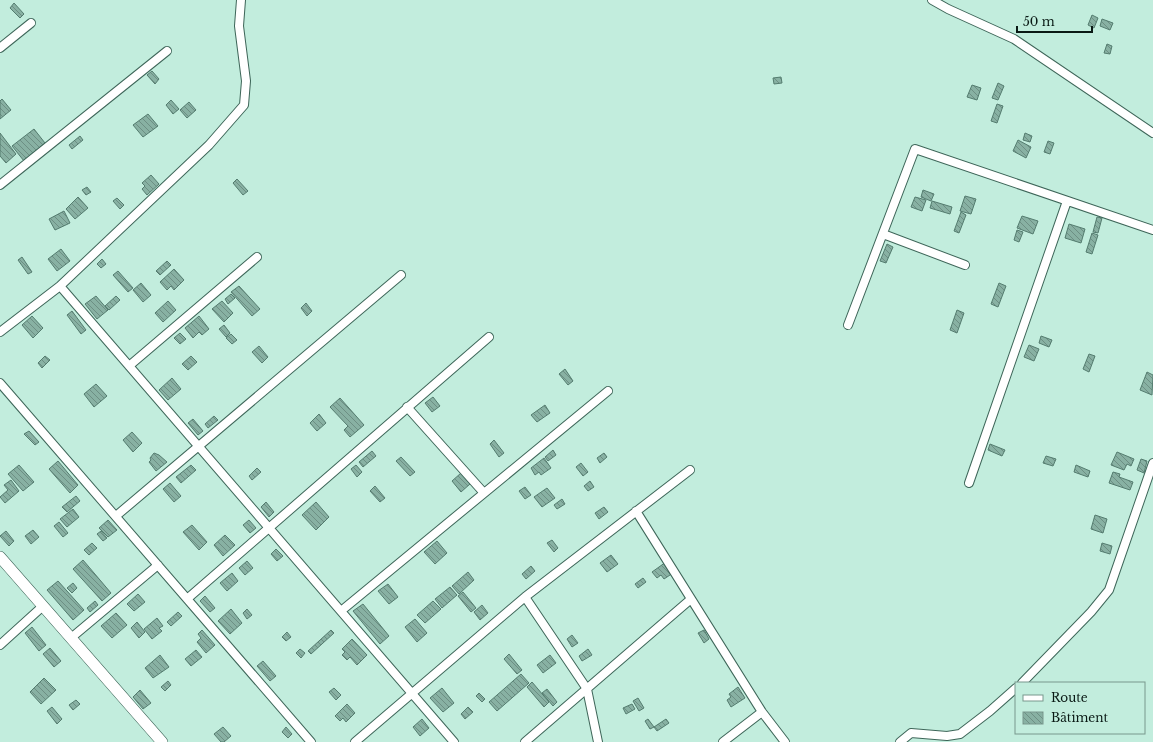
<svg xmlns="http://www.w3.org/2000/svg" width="1153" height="742" font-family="'Libre Baskerville',serif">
<defs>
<pattern id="building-back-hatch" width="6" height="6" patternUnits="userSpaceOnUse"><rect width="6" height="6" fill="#88b1a3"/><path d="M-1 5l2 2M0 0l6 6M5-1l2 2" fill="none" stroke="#6d8f84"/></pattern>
</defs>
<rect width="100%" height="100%" fill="#c2eddd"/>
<path fill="url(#building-back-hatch)" stroke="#547c6f" d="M14 3 24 14 20 18 10 8Z
M1092 15 1098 18 1094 28 1088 25Z
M1102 19 1113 23 1110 30 1100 26Z
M1107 44 1112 46 1110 54 1104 53Z
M152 71 159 79 155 84 147 75Z
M781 77 782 83 774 84 773 78Z
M998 83 1004 86 998 100 992 98Z
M972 85 981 88 977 100 967 97Z
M2 99 11 110 0 119V101Z
M171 100 179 109 173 114 166 105Z
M189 102 196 110 187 118 180 110Z
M997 104 1003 106 997 123 991 121Z
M148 114 158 126 143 137 133 125Z
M34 129 45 143 24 161 12 146Z
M0 133 16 154 6 163 0 156Z
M1025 133 1032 136 1030 142 1023 140Z
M80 136 83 140 72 149 69 145Z
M1018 140 1031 147 1026 158 1013 151Z
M1048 141 1054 143 1050 154 1044 152Z
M151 175 159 184 147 195 142 189 145 186 142 183Z
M237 179 248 191 243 195 233 183Z
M87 187 91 192 86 195 82 190Z
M923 190 934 194 931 201 921 197Z
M965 196 976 199 971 214 960 211Z
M78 197 88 208 75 219 66 209Z
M915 197 926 200 922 211 911 207Z
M117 198 124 205 120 209 113 201Z
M932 201 952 207 950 214 930 208Z
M64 211 70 223 55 230 49 219Z
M961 212 966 215 959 233 954 231Z
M1022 216 1038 221 1033 234 1017 228Z
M1097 217 1102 218 1098 233 1093 232Z
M1069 224 1085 229 1081 243 1065 238Z
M1017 230 1023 232 1019 242 1014 240Z
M1092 233 1098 235 1092 254 1086 252Z
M887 244 893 247 886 263 880 261Z
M61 249 70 261 57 271 48 259Z
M22 257 32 272 28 274 18 260Z
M102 259 106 264 101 268 97 264Z
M167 261 171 265 160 275 156 271Z
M174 269 184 280 174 290 171 286 167 290 160 282Z
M118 271 133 288 128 292 113 275Z
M141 283 151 295 143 302 133 290Z
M999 283 1006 286 998 307 991 304Z
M239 286 260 309 252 316 231 292Z
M231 294 235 298 228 304 225 299Z
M96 296 108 310 97 319 85 304Z
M116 296 120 300 109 310 105 306Z
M168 301 176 310 163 322 155 313Z
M222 301 233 313 224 322 212 309Z
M306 303 312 311 307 316 301 308Z
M957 310 964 313 957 333 950 330Z
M72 311 86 330 81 334 67 315Z
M32 316 43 328 33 338 22 325Z
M199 316 209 329 202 335 199 332 193 338 185 328Z
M224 325 230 333 226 337 219 329Z
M180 333 186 339 180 344 174 338Z
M231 334 237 340 232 344 226 338Z
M1041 336 1052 340 1049 347 1039 343Z
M1029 345 1039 349 1034 361 1024 357Z
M259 346 268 357 262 363 252 352Z
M1089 354 1095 356 1089 372 1083 369Z
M45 356 50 360 42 368 38 363Z
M191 356 197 362 188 370 182 364Z
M565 369 573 381 568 385 559 374Z
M1147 372 1153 375 1152 395 1140 390Z
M172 378 181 389 168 400 159 390Z
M96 384 107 396 94 407 84 394Z
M433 397 440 406 432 412 425 403Z
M340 398 364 425 350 437 344 430 348 426 330 407Z
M545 405 550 413 537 422 531 415Z
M319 414 326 423 317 431 310 423Z
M214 416 218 420 208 428 205 424Z
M193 419 203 431 198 435 188 423Z
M29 431 39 442 35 445 24 434Z
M132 432 142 443 133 452 123 440Z
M494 440 504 453 499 457 490 444Z
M990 444 1005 450 1002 456 988 450Z
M553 450 556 455 548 461 545 457Z
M372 451 376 456 363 467 359 462Z
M1117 452 1134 459 1131 466 1127 464 1124 470 1111 465Z
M154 453 159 455 167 462 156 471 149 462 151 460 150 458Z
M604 453 607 457 600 463 597 458Z
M1046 456 1056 459 1053 466 1043 463Z
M401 457 415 472 410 476 396 461Z
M544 458 551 468 541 475 539 472 535 475 531 468Z
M1141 459 1147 461 1144 473 1137 470Z
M58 461 78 485 70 493 49 469Z
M581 463 588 472 583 476 576 467Z
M19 465 34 482 23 491 8 474Z
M191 465 196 470 181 483 176 477Z
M356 465 362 472 357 477 351 469Z
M1076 465 1090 471 1088 477 1074 472Z
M257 468 261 472 252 480 249 476Z
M1113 472 1120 474 1119 477 1133 482 1130 490 1109 483Z
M461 473 470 484 461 492 452 481Z
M11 480 19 491 5 503 0 497 8 490 4 485Z
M590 481 594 487 588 491 584 486Z
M170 483 181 496 174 502 163 489Z
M375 486 385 498 380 502 370 491Z
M525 487 531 495 525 499 519 491Z
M547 488 555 498 542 507 534 497Z
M76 496 80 501 67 512 62 507Z
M562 499 565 504 557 509 554 505Z
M266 502 274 512 269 517 261 507Z
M316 502 329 517 316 530 302 515Z
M604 507 608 512 599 519 595 513Z
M73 509 79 517 67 527 60 519Z
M1095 515 1107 519 1103 533 1091 529Z
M108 520 117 530 108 537 99 528Z
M249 520 256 528 250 533 243 525Z
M59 522 68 533 63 537 54 526Z
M192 525 207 542 199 550 183 532Z
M33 530 39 537 31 544 25 536Z
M6 531 14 541 9 546 0 536Z
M101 531 107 538 103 541 97 534Z
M225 535 235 545 223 556 214 545Z
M552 540 558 548 554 552 547 543Z
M437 541 447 553 435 564 424 552Z
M92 543 97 548 89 555 84 550Z
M1102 543 1112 546 1110 554 1100 551Z
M276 549 283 556 277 561 271 554Z
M611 555 618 564 607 572 600 563Z
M83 560 111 593 102 601 73 569Z
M247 561 253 568 245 575 239 568Z
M666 562 673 573 664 579 661 575 657 578 652 572Z
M531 566 535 571 526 579 522 574Z
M468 572 474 580 459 594 452 586Z
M232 573 238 581 227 591 220 583Z
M643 578 646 582 638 588 635 584Z
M58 581 84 610 73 620 47 590Z
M73 583 77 588 72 593 67 588Z
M388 584 398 597 389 604 378 591Z
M450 587 457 595 442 608 435 599Z
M463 592 476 608 471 612 458 596Z
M138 594 145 602 134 611 127 604Z
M205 596 215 608 210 612 200 601Z
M95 601 98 605 90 612 87 608Z
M433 601 441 609 425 623 417 615Z
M363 604 389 636 380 644 353 611Z
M482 605 488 613 480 620 474 612Z
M231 609 242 623 230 634 218 621Z
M247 609 252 615 247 619 243 613Z
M178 612 182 616 171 626 167 622Z
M116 613 127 625 112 638 101 626Z
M157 618 163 626 159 628 162 631 152 639 144 629Z
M415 619 427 633 417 642 405 627Z
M137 622 145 632 139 638 131 628Z
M32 627 46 645 39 651 25 633Z
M202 630 215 645 206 653 197 642 201 638 198 634Z
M331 630 334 633 311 654 308 651Z
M704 630 709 639 704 643 698 633Z
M287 632 291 637 286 641 282 637Z
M572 635 578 643 572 647 567 639Z
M352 639 367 655 357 665 350 657 347 660 342 655 345 652 342 649Z
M50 648 61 661 54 667 43 654Z
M300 649 305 653 301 658 296 653Z
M588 649 592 655 582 661 579 656Z
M196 650 202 657 191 666 185 659Z
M509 654 522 670 517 674 504 659Z
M160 655 169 667 153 678 145 668Z
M550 655 556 663 543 673 537 665Z
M263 661 276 676 270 681 257 666Z
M521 674 529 683 497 711 489 702Z
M44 678 56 690 41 704 30 692Z
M168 681 171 685 165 691 161 687Z
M532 682 549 702 544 707 527 687Z
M738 687 745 698 731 707 727 700 731 697 729 694Z
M334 688 341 695 336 700 329 692Z
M442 688 454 703 443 712 430 698Z
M547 689 557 702 553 706 542 693Z
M140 690 151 703 143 709 133 697Z
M479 693 485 699 482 702 476 696Z
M638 698 644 708 639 711 633 701Z
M76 700 80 704 73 710 69 705Z
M347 704 355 713 346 722 343 718 340 721 335 716Z
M632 704 635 709 626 714 623 708Z
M52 707 62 719 57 724 47 711Z
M468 707 473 712 465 719 461 714Z
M422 719 429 728 420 736 413 727Z
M648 719 654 727 650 729 645 721Z
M666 719 669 723 657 731 654 727Z
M223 727 231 736 224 742H221L214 734Z
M286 727 292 734 288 738 282 732Z"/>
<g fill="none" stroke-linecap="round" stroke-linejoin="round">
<defs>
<path id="street" d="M932 0 948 9 1014 39 1153 133
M0 48 31 23
M0 185 167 51
M883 234 965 265
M60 286 454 742
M848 325 915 149 1153 230
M0 332 60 286 209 145 244 105 246 81 239 26 241 0
M129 366 257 257
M0 383 311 742
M407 407 484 493
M969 483 1067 201
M636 511 762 712 785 742
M116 516 401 275
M525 597 587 689 598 742
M187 599 489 337
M341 611 608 391
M71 638 158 565
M0 645 43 606
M1022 683 1091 612 1109 590 1153 463
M355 742 525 597 690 470
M525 742 691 599
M723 742 762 712
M900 742 911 733 947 736 960 734 990 711 1016 688"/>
<path id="secondary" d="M0 557 162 742"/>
</defs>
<use href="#street" stroke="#3e6659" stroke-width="10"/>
<use href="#secondary" stroke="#3e6659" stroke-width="12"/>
<use href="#street" stroke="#fff" stroke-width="8"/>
<use href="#secondary" stroke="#fff" stroke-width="11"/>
</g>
<rect x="1015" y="682" width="130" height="52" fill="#c2eddd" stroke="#78988d"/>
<rect x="1023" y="695" width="20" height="6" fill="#ffffff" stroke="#78988d"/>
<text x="1051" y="702" font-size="12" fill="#091914">Route</text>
<rect x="1023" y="712" width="20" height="12" fill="url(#building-back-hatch)" stroke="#78988d"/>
<text x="1051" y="722" font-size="12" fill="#091914">Bâtiment</text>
<path d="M1017 26v6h75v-6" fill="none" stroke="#091914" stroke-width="2"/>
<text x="1023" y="26" font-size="12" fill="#091914" stroke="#c2eddd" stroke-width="3" paint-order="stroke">50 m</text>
</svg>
